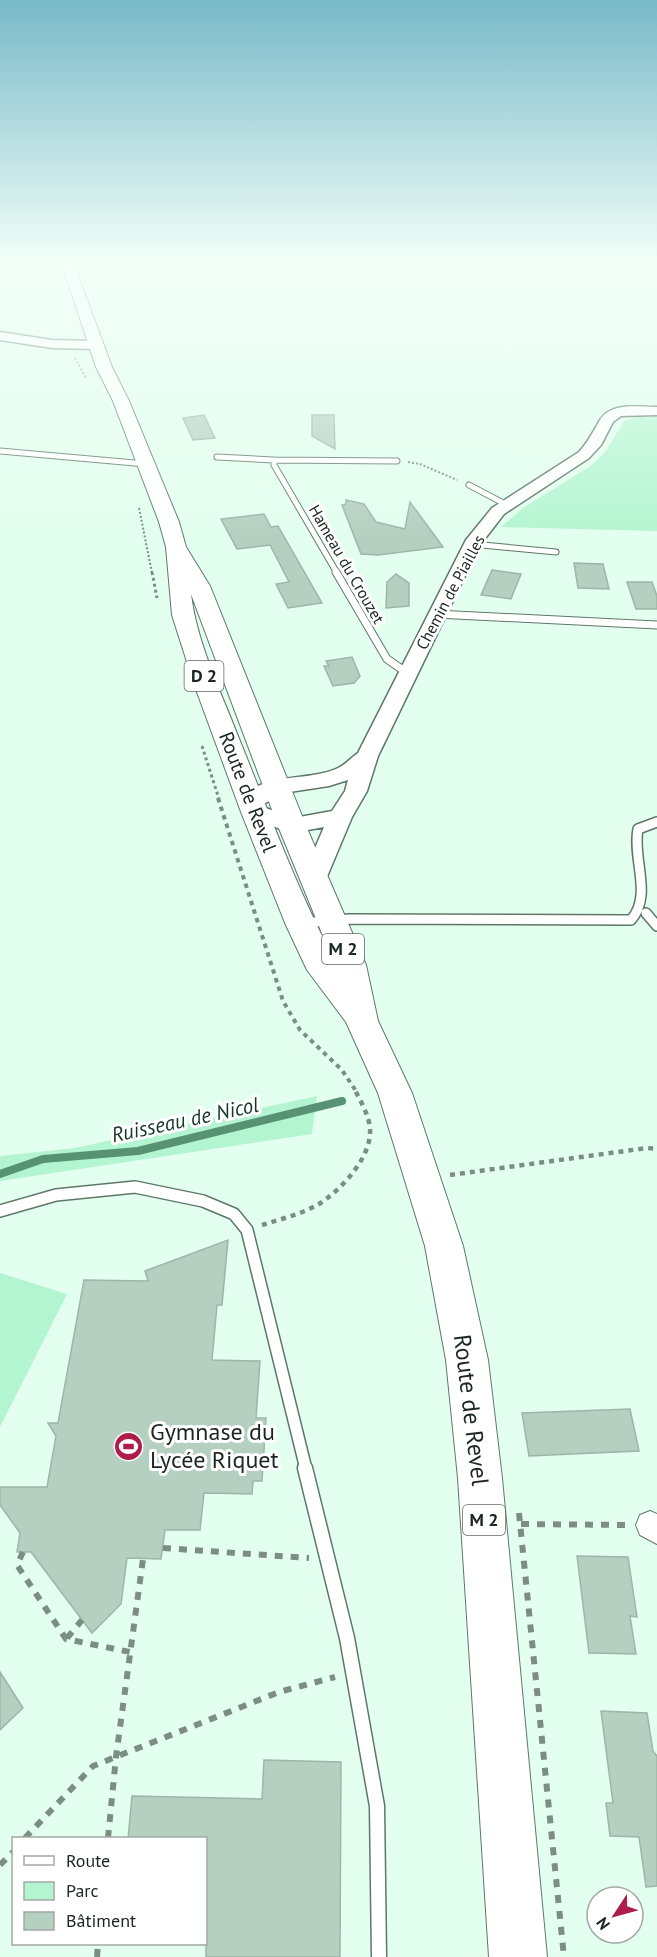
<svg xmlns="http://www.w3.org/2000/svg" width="657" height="1957" font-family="'PT Sans',sans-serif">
<rect width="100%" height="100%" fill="#e3ffef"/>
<path fill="#b4f5d1" d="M657 416V531L501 527 523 508 592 465 606 451 624 421 636 417Z
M317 1096 312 1134 0 1181V1156L75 1148Z
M0 1273 67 1294 0 1427Z"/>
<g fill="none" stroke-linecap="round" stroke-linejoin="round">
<path stroke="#579274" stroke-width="8" d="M0 1174 43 1159 138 1151 342 1101"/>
</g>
<path fill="#b5d0c0" stroke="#9cb6a7" stroke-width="1.5" d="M204 415 215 438 193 440 183 418Z
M312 415H334L335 449 312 436Z
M346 500 364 504 376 522 405 529 410 502 443 547 378 555 361 554 342 505 346 504Z
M264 514 271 527 278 526 322 603 288 608 276 584 289 582 270 545 237 549 221 519Z
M574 563 603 564 609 589 578 588Z
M492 570 521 574 511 599 481 595Z
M396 574 409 583V606L386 608 387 582Z
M627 582H652L657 596V609H636Z
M352 657 360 676 354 683 333 686 324 666H329L326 661Z
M228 1240 222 1305H217L212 1360 260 1361 256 1418H266L262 1481H253L252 1494 204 1493 200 1530H165L161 1559 127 1558 121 1604 92 1633 31 1552H17L20 1533 0 1505V1487H47L56 1436 48 1423H58L84 1280 148 1281 145 1271Z
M630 1409 639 1451 529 1456 522 1413Z
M577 1556 628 1557 637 1617 630 1616 636 1654 589 1653Z
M0 1672 23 1708 0 1730Z
M601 1711 647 1713 653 1751 657 1756V1886L646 1887 639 1837 610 1836 606 1803H613Z
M264 1760 341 1762 340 1957H206V1839H128L132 1796 262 1799Z"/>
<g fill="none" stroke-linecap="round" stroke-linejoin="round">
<defs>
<path id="lane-far4" d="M0 451 146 464
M217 457 274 460
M469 485 507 505
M472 544 556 552
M337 573 274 465V460L397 461"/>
<path id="lane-far3" d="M336 572 387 659 400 668 409 670
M436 614 657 625"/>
<path id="lane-far2" d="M646 913 657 926
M303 923 349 919 631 920C653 895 632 859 638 829L657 822"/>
<path id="lane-far1" d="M0 1211 56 1195 135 1187 203 1201 234 1214 247 1230 306 1469"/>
<path id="lane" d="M305 1468 347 1638 377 1806 379 1957"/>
<path id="street" d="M650 1511 657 1514V1544L640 1535 636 1525 640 1515Z"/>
<path id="secondary" d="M0 332 52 340 96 341 102 345 96 349 52 348 0 340Z
M657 407V415L621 416 613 422 601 445 589 458 504 514 480 545 378 756 367 791 352 817 326 879 323 885 314 887 305 885 302 879 324 827 292 833 247 817 243 812 247 807 241 801C261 770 311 783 340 767 346 764 352 757 358 753L466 540 492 508 579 452C588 442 593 432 600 420 611 402 639 407 657 407ZM348 780 345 791 332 811 294 818 260 806 283 793 329 786Z"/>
<path id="primary" d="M61 262H73L112 367 129 401 179 522 186 547 210 586 306 826 366 965 378 1021 412 1093 463 1246 488 1360 502 1478 547 1957H489L458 1478 446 1360 425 1246 378 1093 346 1022 307 970 285 923 241 812 194 684 172 615 166 547 159 522 113 401 96 367ZM191 594 278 826 328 948C294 881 268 810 240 741 222 694 197 644 191 594Z"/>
</defs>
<use href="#lane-far4" stroke="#5f7769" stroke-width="7"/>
<use href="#lane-far3" stroke="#5f7769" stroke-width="9"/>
<use href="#lane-far2" stroke="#5f7769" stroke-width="12"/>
<use href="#lane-far1" stroke="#5f7769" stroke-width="14"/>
<use href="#lane" stroke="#5f7769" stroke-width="17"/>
<use href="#street" stroke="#5f7769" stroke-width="2"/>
<use href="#secondary" stroke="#5f7769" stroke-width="3"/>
<use href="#primary" stroke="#5f7769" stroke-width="2"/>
<path stroke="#7c8e84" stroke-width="1.5" stroke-dasharray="2 2" stroke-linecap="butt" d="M75 358 86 378"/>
<path stroke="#7c8e84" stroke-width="2" stroke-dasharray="2 2" stroke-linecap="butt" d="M408 462 420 464 457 480
M139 508 152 573"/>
<path stroke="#7c8e84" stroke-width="3" stroke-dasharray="3 3" stroke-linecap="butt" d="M152 572 157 598
M202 746 219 799"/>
<path stroke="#7c8e84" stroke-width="4" stroke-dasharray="4.5 4.5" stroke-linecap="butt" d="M218 798 283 1001 300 1030 342 1070 356 1091"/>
<path stroke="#7c8e84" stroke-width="4.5" stroke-dasharray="5 5" stroke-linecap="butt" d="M450 1175 647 1148 657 1149
M262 1225C281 1219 302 1214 319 1204 341 1190 372 1157 370 1129 369 1115 361 1102 355 1090"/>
<path stroke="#7c8e84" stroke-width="6" stroke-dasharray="8 8" stroke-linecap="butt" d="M519 1513 564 1957
M521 1524 626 1525
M163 1548 309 1558
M23 1552 17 1565 66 1639 130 1652
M67 1638 82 1620
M25 1838 93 1766 279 1692 335 1677
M108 1838 116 1757 143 1559
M0 1865 14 1851
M97 1957 98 1944"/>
<use href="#lane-far4" stroke="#fff" stroke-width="5"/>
<use href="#lane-far3" stroke="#fff" stroke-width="7"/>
<use href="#lane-far2" stroke="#fff" stroke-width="9"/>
<use href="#lane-far1" stroke="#fff" stroke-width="11"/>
<use href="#lane" stroke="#fff" stroke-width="14"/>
<use href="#street" fill="#fff" fill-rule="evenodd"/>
<use href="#secondary" fill="#fff" fill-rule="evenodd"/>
<use href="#primary" fill="#fff" fill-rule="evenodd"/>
</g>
<linearGradient id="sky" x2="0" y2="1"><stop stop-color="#78b9c8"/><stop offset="0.49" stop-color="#f2fff8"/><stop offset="1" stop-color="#f2fff8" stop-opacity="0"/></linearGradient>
<rect width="657" height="536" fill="url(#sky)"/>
<defs>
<symbol id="stadium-disc" viewBox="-11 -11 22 22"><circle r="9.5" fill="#ae1c49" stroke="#fff"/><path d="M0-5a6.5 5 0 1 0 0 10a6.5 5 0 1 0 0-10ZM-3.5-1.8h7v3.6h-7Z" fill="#fff"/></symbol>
</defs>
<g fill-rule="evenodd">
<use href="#stadium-disc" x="112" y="1430" width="33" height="33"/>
</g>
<g text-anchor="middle" stroke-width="6" stroke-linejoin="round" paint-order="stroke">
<g font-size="16" fill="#1c2621" stroke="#fff">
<text transform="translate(347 564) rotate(60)" y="6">Hameau du Crouzet</text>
<text transform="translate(450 592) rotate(-62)" y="6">Chemin de Piailles</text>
</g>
<g fill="#fff" stroke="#606764" stroke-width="1.5">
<rect x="184.5" y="661" width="39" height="30" rx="4.5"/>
<rect x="322" y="934" width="42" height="30" rx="4.5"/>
<rect x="463" y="1505" width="42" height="30" rx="4.5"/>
</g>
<g font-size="18" font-weight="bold" fill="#1c2621">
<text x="204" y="682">D 2</text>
<text x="343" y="955">M 2</text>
<text x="484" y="1526">M 2</text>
</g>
<g font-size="20" fill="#1c2621" stroke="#fff">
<text transform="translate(248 792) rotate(69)" y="7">Route de Revel</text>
</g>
<g font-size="21" font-style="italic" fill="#143726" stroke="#fff">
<text transform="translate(185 1120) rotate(-12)" y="7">Ruisseau de Nicol</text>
</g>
<g font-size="24" fill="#1c2621" stroke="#fff">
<text transform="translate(471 1410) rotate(83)" y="8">Route de Revel</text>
</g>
<g font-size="24" fill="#1c2621" stroke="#fff" text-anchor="start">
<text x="150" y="1440">Gymnase du<tspan x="150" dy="28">Lycée Riquet</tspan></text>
</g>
</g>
<rect x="12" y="1837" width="195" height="108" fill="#ffffff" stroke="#a4a8a6" stroke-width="1.5"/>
<rect x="24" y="1856" width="30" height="9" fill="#ffffff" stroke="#a4a8a6" stroke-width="1.5"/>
<text x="66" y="1867" font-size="18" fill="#1c2621">Route</text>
<rect x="24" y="1882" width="30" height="18" fill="#b4f5d1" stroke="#a4a8a6" stroke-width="1.5"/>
<text x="66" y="1897" font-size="18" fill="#1c2621">Parc</text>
<rect x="24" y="1912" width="30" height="18" fill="#b5d0c0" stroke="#a4a8a6" stroke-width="1.5"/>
<text x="66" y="1927" font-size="18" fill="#1c2621">Bâtiment</text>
<g transform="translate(615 1915) rotate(234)"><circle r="28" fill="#ffffff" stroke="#a4a8a6" stroke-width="1.5"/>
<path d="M0-4.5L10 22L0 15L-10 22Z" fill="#ae1c49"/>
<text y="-9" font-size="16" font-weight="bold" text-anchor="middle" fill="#1c2621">N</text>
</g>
</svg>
